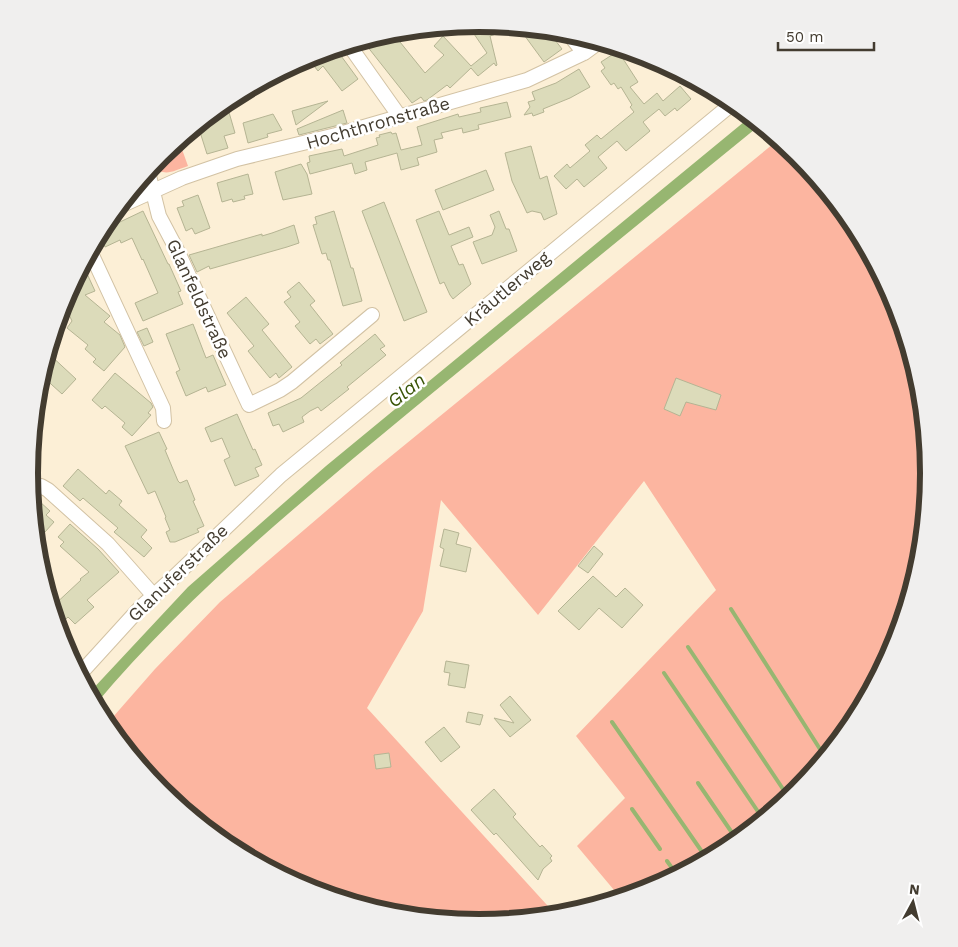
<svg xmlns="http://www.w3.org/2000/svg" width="958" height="947" font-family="'Work Sans',sans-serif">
<rect width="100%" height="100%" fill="#fcefd6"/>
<path fill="#fcb5a0" d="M778 140 797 156 853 224 895 302 920 386 929 474 920 562 894 646 853 724 797 792 729 848 651 889 616 900 619 896 577 846 625 798 576 736 716 590 644 481 538 615 441 500 423 611 367 708 557 916 479 923 391 915 307 889 229 847 182 809 184 806 170 799 161 791 106 725 155 669 220 602 374 470Z
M179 141 188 166C173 171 166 177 152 167L161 155Z"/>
<path fill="#97b671" d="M750 117 760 125C644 219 529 314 413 409 302 501 188 594 95 705L89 693 188 587 326 466Z"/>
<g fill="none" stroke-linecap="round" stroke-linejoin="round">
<path stroke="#97b671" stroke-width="4" d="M731 609 825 757
M688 647 789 798
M664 673 763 819
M612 722 707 859
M698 783 737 840
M632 809 660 849
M667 861 677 875"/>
</g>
<path fill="#dcdbba" stroke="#b5b493" d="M482 24 489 25 496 34 490 36 497 65 496 66 494 63 478 76 471 68 450 88 447 85 427 100 424 101 421 97 412 103 363 41 392 32 412 30 400 42 425 73 444 55 434 46 443 36 471 66 487 53 472 31Z
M519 28 548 31 562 49 544 62Z
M336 49 358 79 342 91 323 66 318 71 308 58Z
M618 51 638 82 630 87 644 104 657 93 663 101 680 86 691 99 677 111 675 108 665 116 659 109 643 122 650 131 626 151 617 141 598 157 607 168 584 187 577 179 566 189 554 176 567 164 570 168 590 151 585 145 597 135 601 139 634 112 630 107 632 105 621 87 618 89 614 83 611 85 601 71 605 68 601 62Z
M579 69 590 87 570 98 543 109 544 112 533 116 532 113 524 115 530 107 528 102 535 100 532 92 556 83Z
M328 101 296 125 292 111Z
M226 102 235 133 224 136 228 148 207 154 200 132 203 131 200 124Z
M507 102 511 117 478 125 479 129 463 133 462 128 441 133 443 138 434 140 437 152 417 158 419 165 401 170 397 153 365 162 367 170 355 174 352 163 310 174 307 163 310 162 309 156 342 149 344 156 378 145 376 138 380 137 379 135 391 132 392 134 396 133 401 150 422 145 417 127 458 114 459 117 481 112 480 108Z
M343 110 347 123 299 135 297 129Z
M273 114 282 130 267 134 268 137 248 143 243 123Z
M531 146 540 179 547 176 557 214 544 220 541 213 532 211 527 213 512 181 505 153Z
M301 164 307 174 312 194 283 200 275 172Z
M486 170 494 190 443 210 435 190Z
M248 174 253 194 244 196 245 199 233 202 232 199 222 202 217 183Z
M198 195 210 228 195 234 192 228 186 231 177 208 184 206 182 201Z
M384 202 427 312 404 321 362 211Z
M143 211 168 264H169L181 291 178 292 183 304 143 321 135 303 158 293 143 259 142 260 132 238 121 243 120 240 105 247 100 234 101 231Z
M334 211 351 268H353L362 301 343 306 330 260H328L326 253 322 254 313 225 317 224 315 217Z
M439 211 449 235 469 227 473 237 451 246 459 265 463 264 471 284 453 299 450 295 444 282 440 284 416 220Z
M499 211 506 229H509L517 251 482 264 473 242 492 235 495 227 490 215Z
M294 225 299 243 287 247 210 269 209 266 197 272 189 255 262 234V236L272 233Z
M83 265 95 291 85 295 110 316 104 322 120 335 125 347 104 371 93 362 96 359 85 349 88 345 67 328 72 321 63 302Z
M299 282 315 301 310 305 333 334 320 344 316 339 310 344 295 326 300 322 284 302 291 297 287 292Z
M246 297 269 324 262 330 292 367 279 378 276 373 270 378 248 351 254 346 227 313Z
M193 324 206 358 213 355 226 385 208 392 206 387 186 396 176 372 180 370 166 334Z
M147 328 153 342 144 346 137 332Z
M375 334 385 346 380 349 386 355 347 387 349 389 321 411 318 407 310 411 302 417 304 422 283 432 279 424 273 426 268 413 301 398 342 365 340 363Z
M48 353 76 379 62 394 41 375Z
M115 373 151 403 153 407 148 413 151 415 132 436 122 427 125 423 105 406 102 409 92 400Z
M676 378 721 395 716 410 686 402 680 416 664 409Z
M237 414 253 450 255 449 262 465 255 468 259 476 235 486 224 460 230 457 222 438 211 442 205 428Z
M159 432 167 449 165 450 178 481 180 483 187 480 195 500 193 501 204 526 197 529 199 532 175 542H170L166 532 170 530 165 518 166 517 155 491 148 494 125 446Z
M78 469 106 494 109 490 122 501 119 505 147 530 141 537 152 548 144 557 114 532 118 528 83 498 80 501 63 486Z
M39 501 50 511 46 515 54 522 36 542 33 508Z
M70 524 98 549 119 572 87 600 94 607 75 624 68 617 58 627 52 607 81 580 80 579 89 572 60 546 64 542 58 537Z
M444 529 459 533 456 544 471 548 466 572 440 566 444 549 440 547Z
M594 546 603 554 588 573 578 566Z
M593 576 616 597 625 588 643 605 622 628 599 608 579 630 558 611Z
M446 661 469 665 465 688 448 685 450 673 444 672Z
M510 696 531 720 510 737 494 718 514 723 500 705Z
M468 712 483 715 480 725 466 722Z
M444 727 460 747 441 762 425 742Z
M389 753 391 767 376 769 374 755Z
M494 789 516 814 513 817 540 847 542 845 552 856 550 858 552 861 543 869 538 880 496 833 494 835 471 810Z"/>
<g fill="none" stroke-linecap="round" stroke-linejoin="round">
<defs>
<path id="minor" d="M568 33 584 53
M349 45 400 117
M148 172 159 216 177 250 249 405 280 390 292 382 372 315
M120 206 182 178 237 159 336 135 527 80 584 53 599 42
M90 251 163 408 164 421
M31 493 41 486 48 490 108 544 154 596
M79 675 140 608 172 579 281 475 733 103"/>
</defs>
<use href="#minor" stroke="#d2c2a4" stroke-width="16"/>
<use href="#minor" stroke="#fff" stroke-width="14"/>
</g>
<g text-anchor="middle" stroke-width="5" stroke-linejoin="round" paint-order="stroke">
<g font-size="18" fill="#433c30" stroke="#fff">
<text transform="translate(378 123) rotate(-16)" y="6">Hochthronstraße</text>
<text transform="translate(507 289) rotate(-40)" y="6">Kräutlerweg</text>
<text transform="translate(199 299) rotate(65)" y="6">Glanfeldstraße</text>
<text transform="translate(178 573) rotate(-44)" y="6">Glanuferstraße</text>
</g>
<g font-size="19" font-style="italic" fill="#395406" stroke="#fff">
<text transform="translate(406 390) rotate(-39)" y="7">Glan</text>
</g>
</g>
<path d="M0 0H958V947H0ZM38 473a441 441 0 1 1 882 0a441 441 0 1 1-882 0Z" fill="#f0efee" fill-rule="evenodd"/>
<path fill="none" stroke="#433c30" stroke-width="6" d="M38 473a441 441 0 1 1 882 0a441 441 0 1 1-882 0Z"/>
<g transform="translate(913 902) rotate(7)" stroke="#ffffff" stroke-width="4" paint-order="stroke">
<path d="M0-4L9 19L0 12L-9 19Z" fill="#433c30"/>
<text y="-8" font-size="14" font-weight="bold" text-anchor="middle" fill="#433c30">N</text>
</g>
<path d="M778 42v8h96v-8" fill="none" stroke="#433c30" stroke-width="2.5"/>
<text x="786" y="42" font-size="15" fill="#433c30" stroke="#ffffff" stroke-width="4" paint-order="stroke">50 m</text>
</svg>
